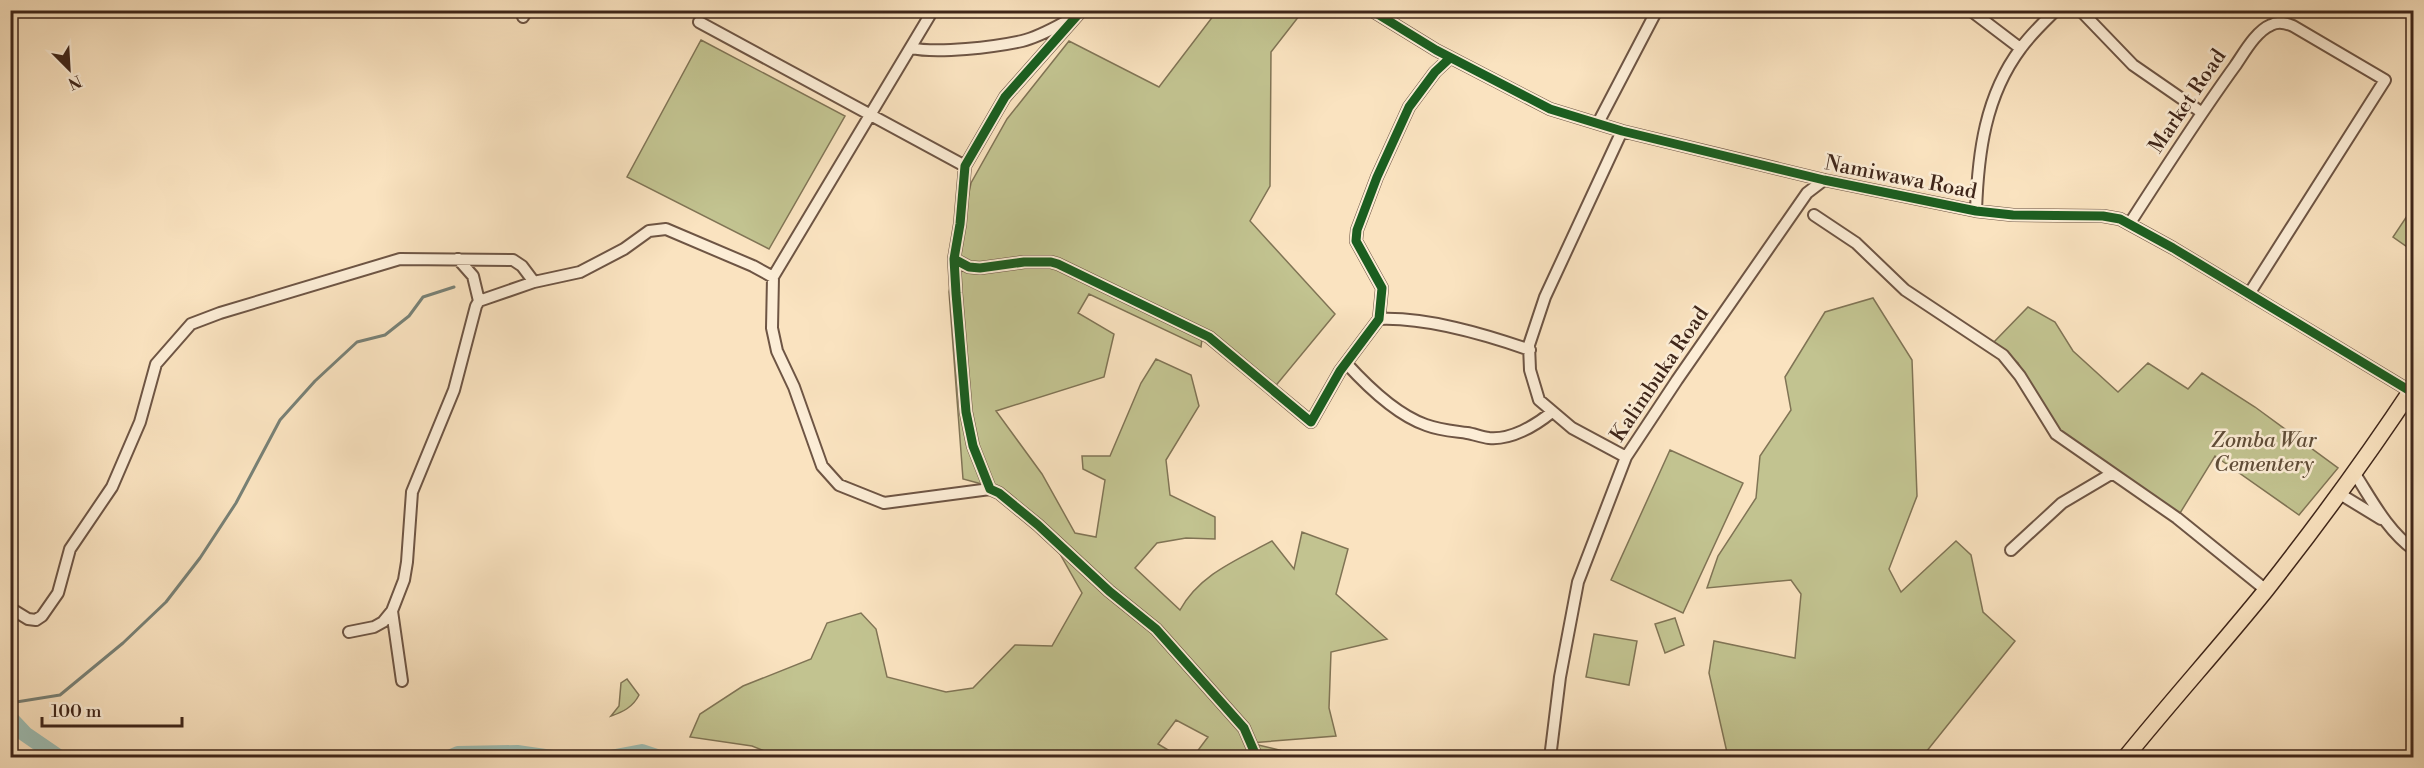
<svg xmlns="http://www.w3.org/2000/svg" width="2424" height="768" font-family="'Libre Bodoni',serif">
<rect width="100%" height="100%" fill="#fae3c0"/>
<filter id="stains"><feTurbulence type="fractalNoise" baseFrequency=".00333" numOctaves="4"/><feColorMatrix values="0 0 0 0 .2 0 0 0 0 .09 0 0 0 0 .02 0 0 0 .5 -.17"/></filter>
<radialGradient id="worn" r=".72"><stop offset=".6" stop-color="#630" stop-opacity="0"/><stop offset="1" stop-color="#630" stop-opacity=".3"/></radialGradient>
<path fill="#c2c390" stroke="#807455" stroke-width="1.5" d="M1217 11H1303L1271 52 1270 186 1250 221 1335 314 1273 389 1203 330 1201 347 1089 294 1078 313 1114 334 1104 377 996 411 1042 474 1075 533 1096 537 1105 480 1083 469 1082 456H1110L1141 383 1156 359 1191 375 1199 406 1166 460 1170 495 1215 517V539L1186 538 1157 543 1135 568 1180 610C1200 574 1237 560 1272 541L1294 569 1302 532 1348 549 1336 594 1387 639 1331 652 1329 708 1336 736 1250 743 1312 758 1193 757 1208 737 1176 720 1158 744 1180 757 782 758 752 746 690 737 700 714 743 686 811 659 827 623 861 613 876 629 887 677 946 692 973 688 1015 645 1052 646 1082 593 1056 547 989 486 963 479 949 292 971 183 1007 119 1069 41 1159 87Z
M701 40 845 116 769 249 627 177Z
M2413 207V251L2393 237Z
M1873 298 1912 360 1917 496 1889 569 1901 592 1956 541 1971 555 1983 612 2015 641 1922 757H1728L1709 673 1714 641 1795 658 1801 594 1791 580 1707 588 1718 556 1756 498 1760 456 1791 410 1785 377 1825 312Z
M2028 307 2055 322 2073 351 2118 392 2148 363 2188 389 2202 373 2255 407 2338 468 2299 515 2215 456 2177 518 2054 436 2018 363 1994 342Z
M1670 450 1743 483 1683 613 1611 580Z
M1675 618 1684 645 1665 653 1655 624Z
M1594 634 1637 641 1629 685 1586 677Z
M627 679 639 695C633 707 623 712 611 716L619 706 621 683Z"/>
<g fill="none" stroke-linecap="round" stroke-linejoin="round">
<path stroke="#788176" stroke-width="3" d="M10 703 60 695 123 643 166 602 200 558 236 503 280 420 315 381 357 342 385 335 409 316 423 297 454 287"/>
<path stroke="#9ebeb4" stroke-width="16" d="M10 718 25 734 60 758
M449 758 458 754 517 753 552 758
M610 758 642 752 660 758"/>
<defs>
<path id="minor" d="M1082 10 1005 97 965 166 960 224 954 259 956 293 966 412 973 446 990 489 999 493 1038 525 1109 591 1156 629 1244 728 1257 758
M1371 10 1436 50 1550 109 1622 131 1824 180 1976 211 2013 215 2103 216 2120 219 2173 248 2410 391
M1970 10 2020 48
M2080 10 2133 65 2201 112
M523 17 527 10
M699 22 965 166
M911 48C937 54 995 47 1022 41 1039 37 1054 28 1069 20
M1598 123 1657 10
M1622 131 1545 297 1529 345 1530 370 1539 400 1572 428 1626 457
M1976 211C1978 153 1985 96 2021 48 2031 34 2044 22 2056 10
M1814 215 1856 243 1905 290 2003 355 2020 376 2056 434 2177 518 2266 590
M2130 223C2164 170 2198 117 2235 66 2244 53 2256 31 2271 25 2278 21 2286 23 2293 26L2385 80 2249 294
M954 259 969 267 980 268 1024 262H1051L1058 264 1209 337 1311 422 1340 371 1379 319 1382 288 1356 241 1357 230 1377 177 1409 107 1435 72 1450 58
M773 277 772 328 777 351 794 387 822 466 839 485 884 503 990 489
M479 301 534 282 580 272 624 249 649 231 666 229 753 266 773 277 933 10
M1379 319C1427 317 1484 334 1530 350
M1346 363C1366 385 1397 415 1426 425 1439 430 1453 431 1467 433 1474 434 1481 437 1489 438 1511 440 1535 426 1552 412
M2355 474C2373 502 2387 530 2414 550
M2340 494 2381 519
M2011 550 2062 503 2111 474
M10 608 28 619 36 620 42 616 58 593 70 549 112 487 140 422 156 364 191 324 220 313 400 259 513 260 522 266 534 282
M392 611 402 681
M349 632 374 627 383 622 392 611 404 580 407 562 412 492 454 390 476 306 479 301 473 276 458 259
M1550 758 1560 677 1578 582 1626 457 1677 380 1807 193 1824 180"/>
<path id="highway" d="M2125 758C2171 701 2220 647 2266 590 2318 524 2367 457 2414 386"/>
</defs>
<use href="#minor" stroke="#6e5544" stroke-width="14"/>
<use href="#highway" stroke="#3f261a" stroke-width="18"/>
<use href="#minor" stroke="#fcedd6" stroke-width="10"/>
<use href="#highway" stroke="#fae3c0" stroke-width="15"/>
<defs>
<path id="cycleway" d="M1082 10 1005 97 965 166 960 224 954 259 956 293 966 412 973 446 990 489 999 493 1038 525 1109 591 1156 629 1244 728 1257 758
M1371 10 1436 50 1550 109 1622 131 1824 180 1976 211 2013 215 2103 216 2120 219 2173 248 2410 391
M954 259 969 267 980 268 1024 262H1051L1058 264 1209 337 1311 422 1340 371 1379 319 1382 288 1356 241 1357 230 1377 177 1409 107 1435 72 1450 58"/>
</defs>
<use href="#cycleway" stroke="#fcedd6" stroke-width="13"/>
<use href="#cycleway" stroke="#1b5e20" stroke-width="9"/>
</g>
<g text-anchor="middle" stroke-width="5" stroke-linejoin="round" paint-order="stroke">
<g font-size="21" fill="#3f261a" stroke="#fcedd6">
<text transform="translate(2187 101) rotate(-56)" y="7">Market Road</text>
<text transform="translate(1901 177) rotate(11)" y="7">Namiwawa Road</text>
<text transform="translate(1659 374) rotate(-56)" y="7">Kalimbuka Road</text>
</g>
<g font-size="21" font-style="italic" fill="#604d38" stroke="#fcedd6">
<text x="2264" y="447">Zomba War<tspan x="2264" dy="24">Cementery</tspan></text>
</g>
</g>
<rect width="2424" height="768" fill="none" stroke="#fae3c0" stroke-width="36"/>
<rect x="12" y="12" width="2400" height="744" fill="none" stroke="#3f261a" stroke-width="3"/>
<rect x="18" y="18" width="2388" height="732" fill="none" stroke="#3f261a" stroke-width="1.5"/>
<g transform="translate(69 69) rotate(156)" stroke="#fcedd6" stroke-width="4.5" paint-order="stroke">
<path d="M0-4.5L10 22L0 15L-10 22Z" fill="#3f261a"/>
<text y="-9" font-size="16" font-weight="bold" text-anchor="middle" fill="#3f261a">N</text>
</g>
<path d="M42 717v9h140v-9" fill="none" stroke="#3f261a" stroke-width="3"/>
<text x="51" y="717" font-size="18" fill="#3f261a" stroke="#fcedd6" stroke-width="4.5" paint-order="stroke">100 m</text>
<rect width="100%" height="100%" filter="url(#stains)"/>
<rect width="100%" height="100%" fill="url(#worn)"/>
</svg>
